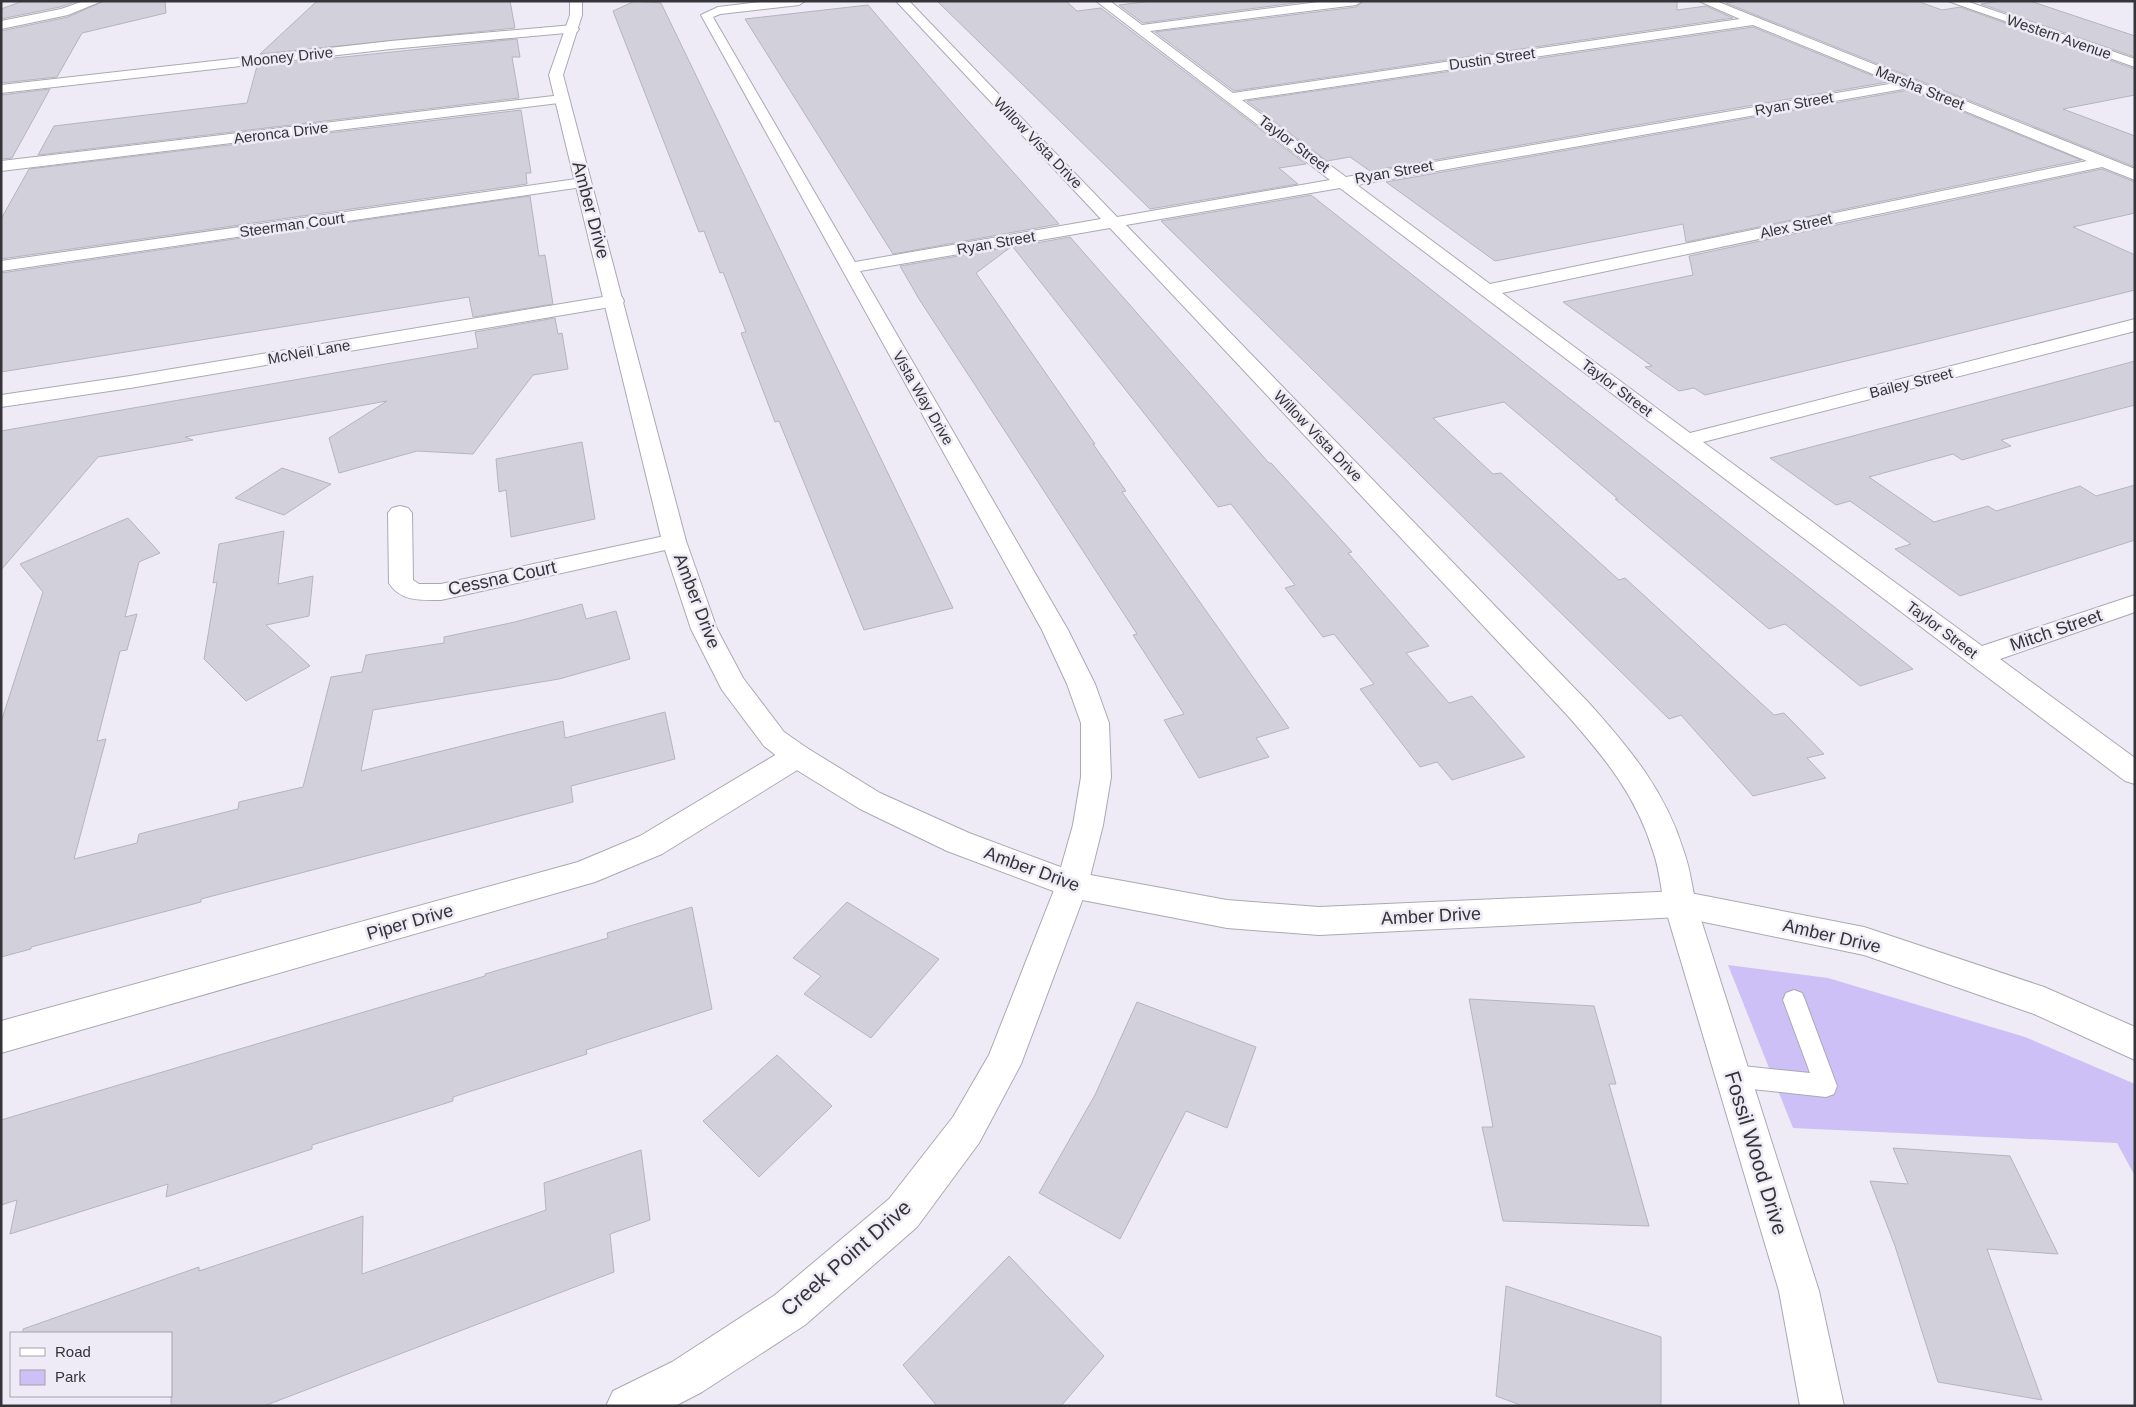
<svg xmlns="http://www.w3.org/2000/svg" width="2136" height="1407" font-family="Helvetica,sans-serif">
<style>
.green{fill:#cdc0f6}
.building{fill:#d2d0da;stroke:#b6b4bf}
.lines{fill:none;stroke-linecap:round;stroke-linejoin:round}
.lane-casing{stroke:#aba9b3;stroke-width:2}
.street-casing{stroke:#aba9b3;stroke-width:2}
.secondary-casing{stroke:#aba9b3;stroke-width:2}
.lane{fill:#fff;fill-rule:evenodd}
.street{fill:#fff;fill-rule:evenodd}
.secondary{fill:#fff;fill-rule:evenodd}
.labels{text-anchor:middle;stroke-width:5;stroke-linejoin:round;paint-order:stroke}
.far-street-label{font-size:15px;fill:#353438;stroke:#eeebf6}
.street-label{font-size:18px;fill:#353438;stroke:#eeebf6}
.near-street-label{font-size:21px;fill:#353438;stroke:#eeebf6}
</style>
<rect width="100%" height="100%" fill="#eeebf6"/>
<path class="green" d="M1728 965 1828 978 2025 1037 2135 1084V1176L2117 1143 1793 1128Z"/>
<g class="building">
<path d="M23 1H78L60 7 1 19V9Z"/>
<path d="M104 1H165L166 13 82 33 57 77 1 83V31L68 17Z"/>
<path d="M317 1H510L515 28 260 54Z"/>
<path d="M635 1 661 3 953 608 864 630 779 421 775 422 741 333 746 332 723 272 720 273 704 231 699 232 613 11Z"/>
<path d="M937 1H1066L1077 11 1101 8 1306 164 1279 168 1298 184 1150 209Z"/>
<path d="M1152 1H1310L1143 23 1119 5Z"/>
<path d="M1364 1H1677V10L1706 6 1733 18 1234 91 1155 32 1356 7Z"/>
<path d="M1740 1H1917L1942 10 1960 7 2135 69V95L2063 109 2135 136V167L1726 3Z"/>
<path d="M2001 1H2030L2135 36V57L1981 4Z"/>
<path d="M868 5 952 103 1059 224 893 254 745 19Z"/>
<path d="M1753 27 1888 82 1370 171 1350 157 1327 161 1247 101Z"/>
<path d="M517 39 520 57H512L519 98 38 155 54 126 247 103 257 66Z"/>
<path d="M50 89 12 158 1 159V95Z"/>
<path d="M1909 90 2081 160 1686 242 1683 224 1495 261 1386 182Z"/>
<path d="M521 110 531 173H526L527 184 1 259V219L29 169Z"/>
<path d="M2102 169 2135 182V213L2073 227 2135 255V290L1921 343 1705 395 1694 388 1679 391 1645 367 1652 366 1563 302 1693 275 1689 256Z"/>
<path d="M1311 195 1913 669 1860 686 1785 624 1769 629 1615 499H1618L1504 402 1433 418 1493 474 1501 473 1619 580 1625 578 1774 715 1784 713 1824 754 1807 758 1826 778 1753 796 1681 715 1669 719 1161 221Z"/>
<path d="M530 196 539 256 545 255 553 304 473 317 469 297 1 372V273Z"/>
<path d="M1070 237 1269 463H1271L1352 552 1348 553 1429 646 1406 653 1449 703 1472 696 1525 757 1452 780 1437 762 1420 767 1360 689 1374 684 1334 634 1323 637 1285 588 1295 585 1231 504 1218 507 1013 247Z"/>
<path d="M1011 247 976 273 1095 444H1093L1126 491 1122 492 1289 728 1256 738 1269 757 1199 778 1164 720 1184 714 1133 635 1137 634 919 299 900 266Z"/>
<path d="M555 318 558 334 562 333 568 369 533 375 473 454 417 451 339 473 329 438 387 401 185 437 193 440 98 457 1 570V431L478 348 475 332Z"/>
<path d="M2135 361V405L2001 440 2011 446 1962 460 1953 454 1869 477 1934 522 1988 506 1996 511 2080 486 2096 496 2135 485V540L1960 596 1895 549 1911 544 1850 501 1836 505 1770 458Z"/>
<path d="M582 442 595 519 511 537 506 490 499 492 496 459Z"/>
<path d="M282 468 331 484 284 515 235 498Z"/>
<path d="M128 518 160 553 139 562 125 617 137 614 127 650 120 651 97 741 106 739 74 859 137 843 139 834 238 809 239 802 303 787 331 677 362 672 366 655 444 643V637L515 622 582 604 586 619 616 611 630 659 559 679 373 710 361 771 563 721 565 738 665 712 675 759 571 786 573 802 201 899V902L31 947V949L1 957V722L43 592 20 564Z"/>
<path d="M284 531 278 584 313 576 309 616 266 625 310 666 246 701 204 659 217 582 213 583 219 544Z"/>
<path d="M847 902 939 959 871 1038 804 994 821 976 793 958Z"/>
<path d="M692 907 712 1009 586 1050 587 1054 453 1097V1101L312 1145V1149L166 1197 168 1184 10 1234 17 1200 1 1205V1120L485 976V974L608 938 607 933Z"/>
<path d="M1469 999 1594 1006 1616 1084H1609L1649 1226 1503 1221 1482 1127H1493Z"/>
<path d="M1137 1002 1256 1047 1227 1128 1186 1111 1120 1239 1039 1193 1095 1095Z"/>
<path d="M777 1055 832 1106 759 1177 703 1121Z"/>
<path d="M1893 1148 2010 1156 2058 1254 1987 1249 2042 1400 1938 1382 1895 1246 1870 1181 1908 1184Z"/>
<path d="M641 1150 650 1220 610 1234 614 1272 264 1406H171V1333H23V1329L199 1267V1271L363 1216 362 1274 546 1210 544 1183Z"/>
<path d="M1009 1256 1104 1356 1061 1406H937L903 1365Z"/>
<path d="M1506 1286 1661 1337V1406H1523L1496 1396Z"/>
</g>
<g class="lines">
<g class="lane-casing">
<path id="lane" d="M1794 990 1802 993 1805 1000 1837 1086 1834 1094 1826 1097 1733 1087 1725 1084 1722 1076 1725 1068 1733 1065 1810 1073 1783 1000 1786 993Z"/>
</g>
<g class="street-casing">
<g id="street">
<path d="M84 1H102L68 15 1 29V21L61 9Z"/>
<path d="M768 1H805L799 5 720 14 713 17 714 19 855 262 1101 219 896 1H909L1117 217 1330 180 1096 1H1110L1142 25 1326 1H1362L1356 5 1150 31 1233 93 1740 19 1699 1H1716L2135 169V180L2102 167 1502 293 1690 433 2135 319V331L1703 442 1982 646 2135 595V612L2000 659 2135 758V784L2125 781 1340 188 1126 225 1588 702C1630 749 1665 790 1684 852 1690 868 1692 887 1696 904L1819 1291 1844 1406H1800L1779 1291 1664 904C1661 887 1659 868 1653 851 1636 796 1606 759 1568 716L1110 228 860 271 1068 630 1095 684 1109 723 1111 777 1103 825 1088 885 1021 1064 979 1143 917 1227 805 1325 702 1392 675 1406H606L613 1391 672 1362 775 1295 889 1199 953 1117 989 1055 1056 885 1073 825 1081 777V723L1067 684 1042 630 701 15 718 7ZM1753 25 1895 83 1346 177 1242 100ZM1909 88 2087 161 1490 284 1357 185Z"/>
<path d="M1948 1H1966L2135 59V67Z"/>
<path d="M573 25 579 29 577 32 391 49 1 93V85L391 41Z"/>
<path d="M562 95 569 99 567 102 1 171V161Z"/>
<path d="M583 178 591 183 589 186 1 271V261Z"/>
<path d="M615 295 622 297 624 301 622 305 130 388 1 407V395L130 376Z"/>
<path d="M400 506 408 508 412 513 413 580 419 584H441L674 534 682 536 686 541 682 546 674 548 441 600C421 600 401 602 389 583L388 513 392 508Z"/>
<path d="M797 745 807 748 811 756 807 764 662 854 595 882 1 1053V1021L578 862 640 836 787 748Z"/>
</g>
</g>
<g class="secondary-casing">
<path id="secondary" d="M570 1H582V15L563 75 686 541 717 629 743 678 784 732 807 748 880 793 969 833 1074 872 1227 900 1319 907 1680 891 1864 927 2044 987 2135 1027V1060L2034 1014 1864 955 1680 917 1319 935 1227 928 1072 898 947 851 860 809 787 764 764 746 722 690 691 629 662 541 549 75 570 15Z"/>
</g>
<use href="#lane" class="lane"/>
<use href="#street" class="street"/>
<use href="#secondary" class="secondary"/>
</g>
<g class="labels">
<g class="far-street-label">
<text transform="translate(2059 37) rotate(19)" y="5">Western Avenue</text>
<text transform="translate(287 57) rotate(-6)" y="5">Mooney Drive</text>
<text transform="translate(1492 59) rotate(-8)" y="5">Dustin Street</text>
<text transform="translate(1920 88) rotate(22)" y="5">Marsha Street</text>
<text transform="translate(1794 104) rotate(-10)" y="5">Ryan Street</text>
<text transform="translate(281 133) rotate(-7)" y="5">Aeronca Drive</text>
<text transform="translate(1038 143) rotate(46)" y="5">Willow Vista Drive</text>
<text transform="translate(1294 144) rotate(37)" y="5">Taylor Street</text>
<text transform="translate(1394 172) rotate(-10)" y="5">Ryan Street</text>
<text transform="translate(292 225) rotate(-8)" y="5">Steerman Court</text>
<text transform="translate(1796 226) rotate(-12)" y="5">Alex Street</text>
<text transform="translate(996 243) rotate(-10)" y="5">Ryan Street</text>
<text transform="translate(309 352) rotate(-10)" y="5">McNeil Lane</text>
<text transform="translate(1911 383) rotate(-14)" y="5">Bailey Street</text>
<text transform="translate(1617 388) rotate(37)" y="5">Taylor Street</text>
<text transform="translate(923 398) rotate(60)" y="5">Vista Way Drive</text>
<text transform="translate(1318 436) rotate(46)" y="5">Willow Vista Drive</text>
<text transform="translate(1942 630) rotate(37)" y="5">Taylor Street</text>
</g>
<g class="street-label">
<text transform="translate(591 210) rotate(75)" y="6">Amber Drive</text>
<text transform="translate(502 578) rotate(-12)" y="6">Cessna Court</text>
<text transform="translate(697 601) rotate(69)" y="6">Amber Drive</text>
<text transform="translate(2056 630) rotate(-19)" y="6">Mitch Street</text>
<text transform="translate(1032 869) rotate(20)" y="6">Amber Drive</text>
<text transform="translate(1431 916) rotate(-3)" y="6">Amber Drive</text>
<text transform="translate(410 922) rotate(-16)" y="6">Piper Drive</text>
<text transform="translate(1832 936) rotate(13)" y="6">Amber Drive</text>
</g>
<g class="near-street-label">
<text transform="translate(1756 1153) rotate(73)" y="7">Fossil Wood Drive</text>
<text transform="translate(846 1258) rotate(-41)" y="7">Creek Point Drive</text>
</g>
</g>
<rect width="2136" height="1407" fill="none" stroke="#353438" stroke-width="5"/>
<rect x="10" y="1332" width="162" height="65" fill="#eeebf6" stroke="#a4a2aa"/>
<rect x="20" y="1348" width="25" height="8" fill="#ffffff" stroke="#a4a2aa"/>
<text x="55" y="1357" font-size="15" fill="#353438">Road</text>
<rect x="20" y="1370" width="25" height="15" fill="#cdc0f6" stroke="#a4a2aa"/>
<text x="55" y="1382" font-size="15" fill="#353438">Park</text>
</svg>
